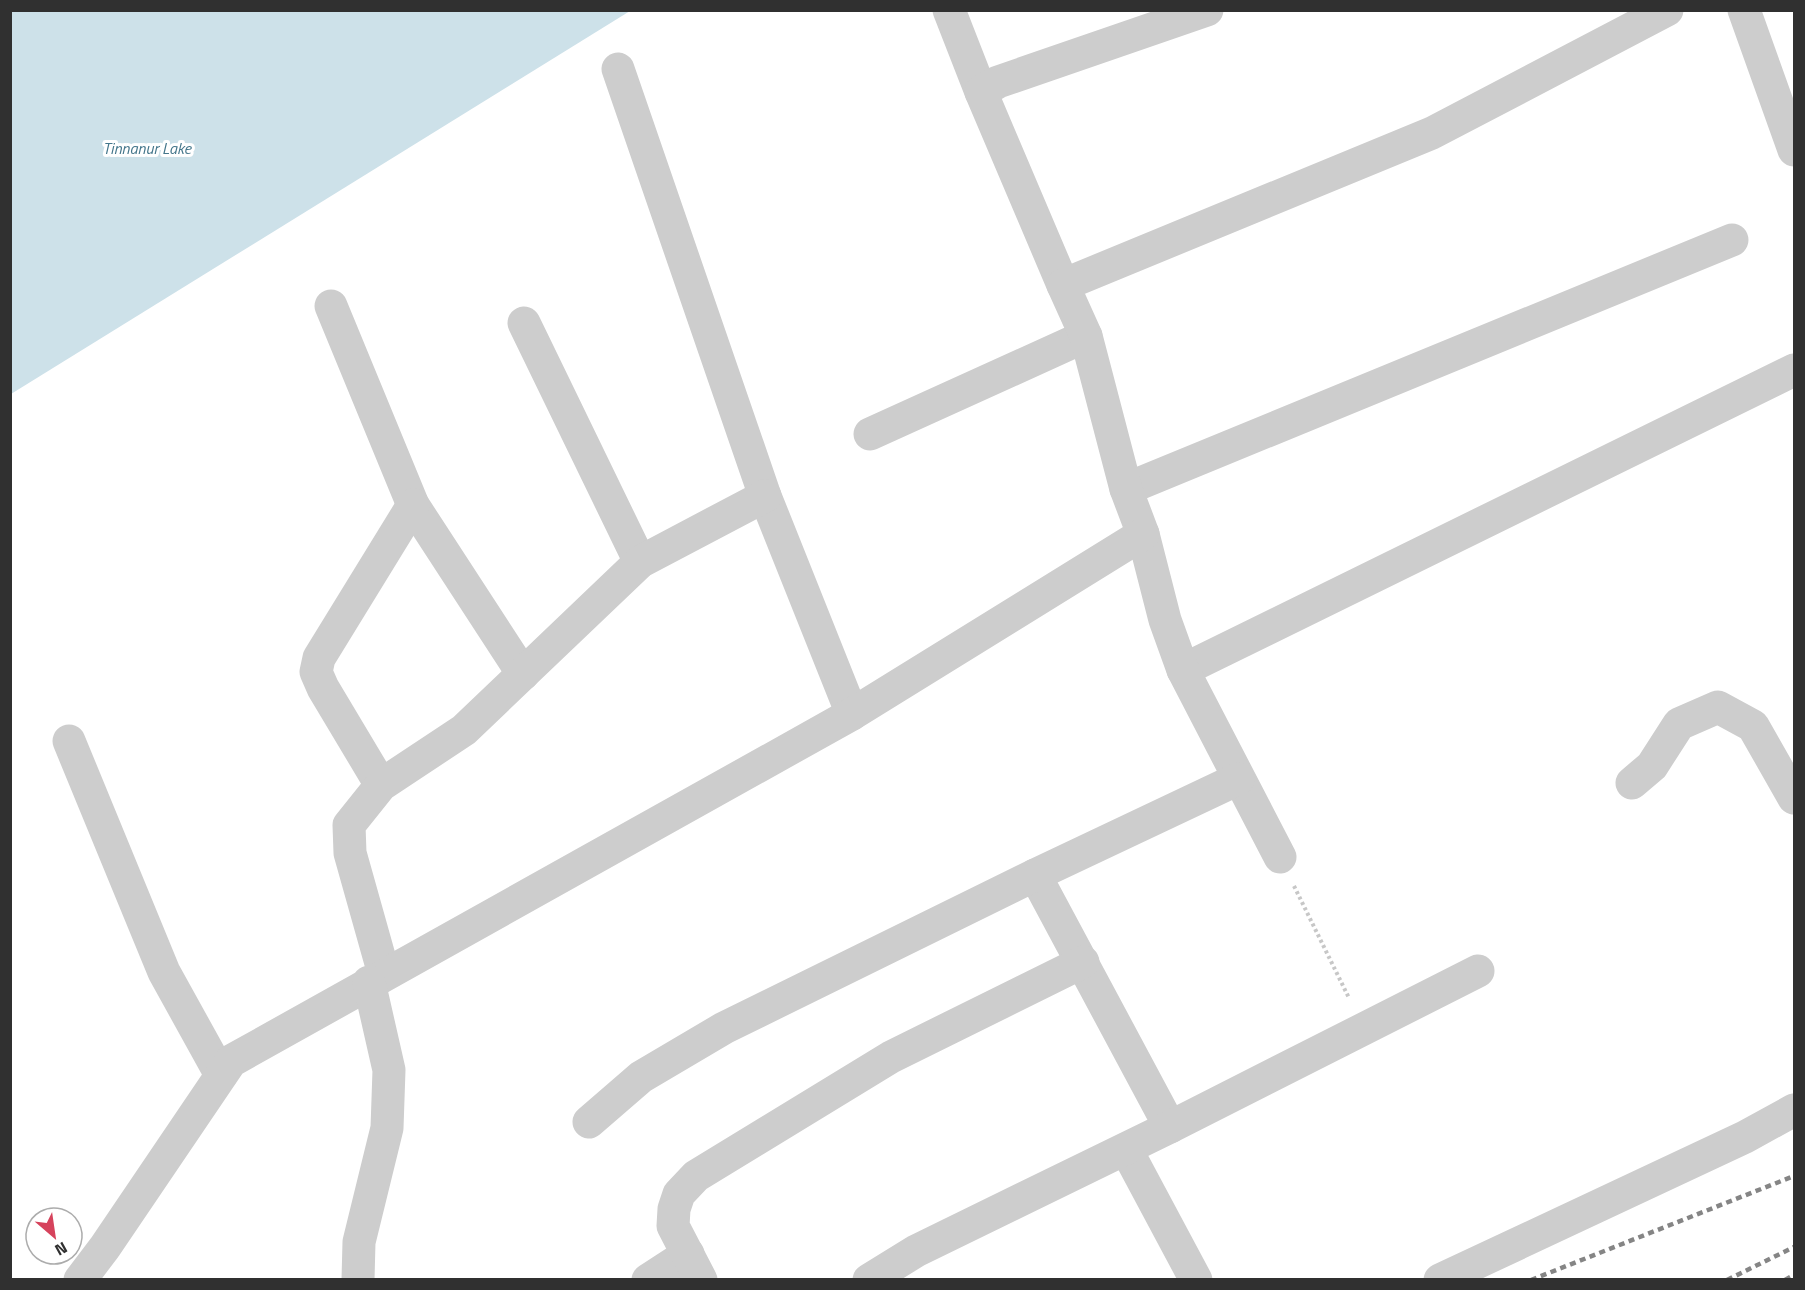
<svg xmlns="http://www.w3.org/2000/svg" width="1805" height="1290" font-family="'Titillium Web',sans-serif">
<style>
.water{fill:#cde1e9}
.lines{fill:none;stroke-linecap:round;stroke-linejoin:round}
.path{stroke:#c7c7c7;stroke-width:4;stroke-dasharray:3 3;stroke-linecap:butt}
.street{stroke:#cdcdcd;stroke-width:33}
.rail{stroke:#858585;stroke-width:4.5;stroke-dasharray:6 4.5;stroke-linecap:butt}
.labels{text-anchor:middle;stroke-width:6;stroke-linejoin:round;paint-order:stroke}
.water-label{font-size:16px;font-style:italic;fill:#44768b;stroke:#fff}
</style>
<rect width="100%" height="100%" fill="#fff"/>
<path class="water" d="M11 10H630V11L11 394Z"/>
<g class="lines">
<path class="path" d="M1294 886 1349 998"/>
<g class="street">
<path d="M949 10 981 92"/>
<path d="M1744 10 1794 150"/>
<path d="M618 69 765 496 852 714"/>
<path d="M1063 285 981 92 998 82 1207 10"/>
<path d="M331 306 413 505 523 674"/>
<path d="M524 323 640 562"/>
<path d="M870 434 1086 336"/>
<path d="M1126 489 1732 240"/>
<path d="M1183 670 1794 370"/>
<path d="M69 741 164 972 221 1075"/>
<path d="M1632 783 1652 766 1679 724 1718 707 1753 726 1794 798"/>
<path d="M381 785 323 688 316 672 319 658 413 505"/>
<path d="M1280 857 1183 670 1165 620 1143 534 1126 489 1086 336 1063 285 1432 133 1667 10"/>
<path d="M1035 875 1170 1127"/>
<path d="M384 974 350 853 349 825 381 785 464 730 640 562 765 496"/>
<path d="M589 1122 641 1077 724 1028 1035 875 1238 779"/>
<path d="M1126 1149 1196 1280"/>
<path d="M80 1280 105 1247 231 1061 852 714 1143 534"/>
<path d="M358 1280 359 1242 387 1128 389 1070 369 982"/>
<path d="M648 1280 688 1254"/>
<path d="M701 1280 673 1226 674 1209 679 1194 696 1176 891 1057 1083 962"/>
<path d="M869 1280 916 1251 1170 1127 1478 971"/>
<path d="M1440 1280 1745 1137 1794 1110"/>
</g>
<g class="rail">
<path d="M1531 1280 1794 1176"/>
<path d="M1727 1280 1794 1247"/>
<path d="M1785 1280 1794 1275"/>
</g>
</g>
<g class="labels">
<g class="water-label">
<text x="147" y="154">Tinnanur Lake</text>
</g>
</g>
<rect width="1805" height="1290" fill="none" stroke="#303030" stroke-width="24"/>
<g transform="translate(54 1236) rotate(151)"><circle r="28" fill="#ffffff" stroke="#acacac" stroke-width="1.5"/>
<path d="M0-4.5L10 22L0 15L-10 22Z" fill="#d6435c"/>
<text y="-9" font-size="16" font-weight="bold" text-anchor="middle" fill="#303030">N</text>
</g>
</svg>
